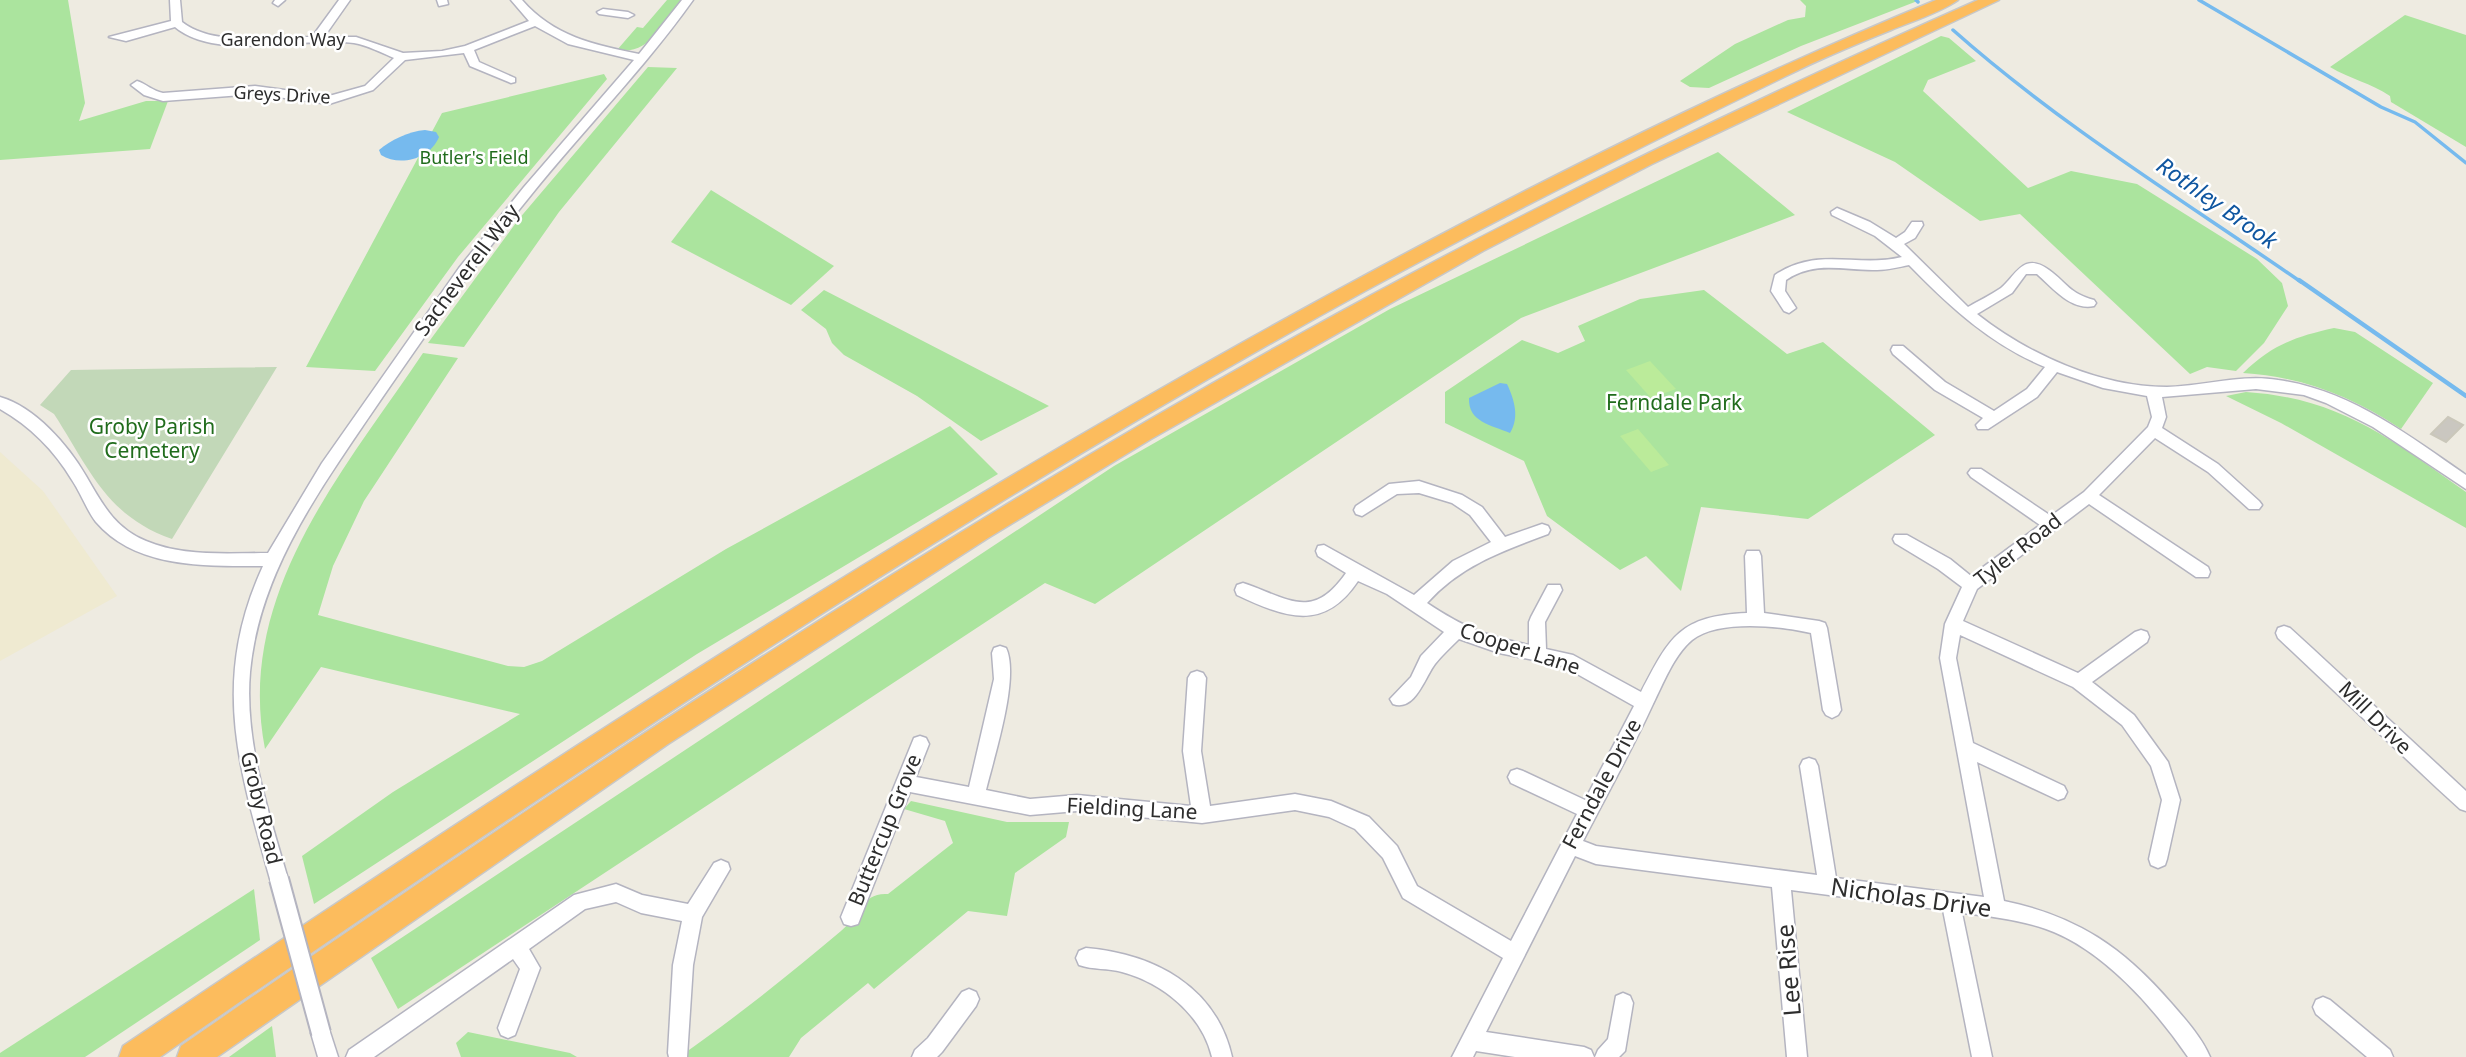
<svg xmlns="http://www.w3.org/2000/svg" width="2466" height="1057" font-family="'Noto Sans',sans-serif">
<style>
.education{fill:#efead1}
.green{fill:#abe49e}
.cemetery{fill:#c2d8b8}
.pitch{fill:#bbeb9a}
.water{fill:#76baee}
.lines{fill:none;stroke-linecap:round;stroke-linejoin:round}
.stream-far1{stroke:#76baee;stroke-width:3.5}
.stream{stroke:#76baee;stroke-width:4.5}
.building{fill:#cac7c0;stroke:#cac7ba;stroke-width:2}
.minor-casing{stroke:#b4b4c0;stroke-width:3}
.highway-casing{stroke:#c8c8c8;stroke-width:3}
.minor{fill:#fff;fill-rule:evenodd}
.highway{fill:#fcbc5d;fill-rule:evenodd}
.minor-bridge-casing{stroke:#b4b4c0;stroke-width:22;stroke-linecap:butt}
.minor-bridge{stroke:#fff;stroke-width:18}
.labels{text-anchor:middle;stroke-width:5;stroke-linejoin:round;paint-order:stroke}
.far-street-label{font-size:18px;fill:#2d2d2d;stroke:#fff}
.far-park-label{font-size:18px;fill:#206c1c;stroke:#fff}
.street-label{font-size:21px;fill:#2d2d2d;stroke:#fff}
.park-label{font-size:21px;fill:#206c1c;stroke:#fff}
.water-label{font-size:23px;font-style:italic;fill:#0f56a0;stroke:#fff}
.near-street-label{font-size:24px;fill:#2d2d2d;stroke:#fff}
</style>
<rect width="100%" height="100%" fill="#eeebe1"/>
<path class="education" d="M0 452 43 491 117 596 0 661Z"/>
<g class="green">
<path d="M0 0H68L85 103 79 121 146 101H168L150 149 0 160Z"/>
<path d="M667 0H683C665 22 649 56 617 50L637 27 643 28Z"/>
<path d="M1800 0H1920L1801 46 1709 88 1690 87 1680 81 1735 44 1788 20 1805 17 1806 6Z"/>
<path d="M2405 15 2466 35V147L2391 102 2390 96C2371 83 2350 79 2330 67Z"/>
<path d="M1941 36 1949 38 1976 61 1928 80 1923 91 2028 188 2071 171 2137 184 2257 259 2282 283 2288 306 2264 343 2236 371 2207 367 2190 374 2020 214 1980 221 1895 162 1787 112Z"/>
<path d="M648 67 677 68 559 212 464 347 428 343 518 220Z"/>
<path d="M604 74 607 79 458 257 375 371 306 367 442 113Z"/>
<path d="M1718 152 1795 215 1521 318 1095 604 1045 583 398 1009 371 958 1114 466 1390 309Z"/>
<path d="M711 190 834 266 791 305 671 242Z"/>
<path d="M824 290 1049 406 981 441 917 396 844 355 832 343 826 329 801 310Z"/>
<path d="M1704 290 1787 354 1823 342 1935 435 1808 519 1701 507 1681 591 1646 556 1620 570 1547 516 1524 461 1445 423V392L1522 340 1558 353 1585 341 1578 326 1640 299Z"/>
<path d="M2334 328 2355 332 2433 383 2401 429C2351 396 2303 377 2243 373 2272 345 2294 337 2334 328Z"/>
<path d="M423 353 458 358 364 501 333 566 318 615 508 666 524 667 542 661 726 549 950 426 998 474 697 654 314 904 302 856 393 792 520 714 321 667 265 749C235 594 343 472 423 353Z"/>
<path d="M2246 392C2340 398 2392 440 2466 492V528L2281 423 2226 396Z"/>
<path d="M911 801 1007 822H1069L1066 837 1015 873 1007 916 968 911 874 989 868 983 801 1038 789 1057H679C735 1018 789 975 841 931 859 916 862 892 888 894L953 843 945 821 904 809Z"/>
<path d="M254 889 260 940 85 1057H0V1053Z"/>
<path d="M272 1026 276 1057H229Z"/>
<path d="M468 1032 570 1053 577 1057H461L456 1043Z"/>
</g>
<path class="cemetery" d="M277 367 172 539C106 516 89 468 54 414L40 405 71 370Z"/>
<g class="pitch">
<path d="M1650 361 1676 389 1651 398 1626 370Z"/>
<path d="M1638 429 1669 465 1651 472 1620 436Z"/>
</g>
<g class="water">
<path d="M425 130 436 132 439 137C430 159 400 167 381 155L379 150C391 140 409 131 425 130Z"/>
<path d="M1500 383 1507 384C1514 399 1520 417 1510 433 1491 425 1468 422 1469 398Z"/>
</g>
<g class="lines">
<g class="stream-far1">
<path d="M1916 0 1918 2"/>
<path d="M2199 0 2381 107 2415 122 2466 163"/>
<path d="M1953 30C2060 125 2184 201 2301 282"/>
</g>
<path class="stream" d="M2299 280 2466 396"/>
</g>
<path class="building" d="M2448 417 2463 425 2446 442 2431 434Z"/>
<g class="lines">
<g class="minor-casing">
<g id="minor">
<path d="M170 0H180L182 22C214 47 273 37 312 37L339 0H350L324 37H356L403 53 442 51 465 46 529 21 511 0H522C553 36 594 45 639 54L682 0H693C644 69 584 129 531 195 473 266 421 341 369 417 316 495 259 575 250 672 244 742 269 813 288 879L286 885 279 888 272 885 270 879C238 765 211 680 263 566 207 566 136 569 96 522 86 509 81 493 72 480 54 450 30 426 0 409V397C35 407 68 445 86 476 102 503 114 528 146 541 183 557 229 553 268 553L322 463 459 268 524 187 634 60 568 44 535 26 474 50 479 62 515 78V82L511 83 470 66 464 53 405 60 373 90 329 104 255 94 163 101 144 95 131 85 137 81C146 84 153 91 163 93L255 86 329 96 365 86 394 58C382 53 367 45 354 43 302 36 217 62 175 27L126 41 109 37 171 21Z"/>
<path d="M275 0H285L278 6 273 3Z"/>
<path d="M437 0H447L448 4 439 6Z"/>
<path d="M603 9 628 12 634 15 628 18 599 14 597 12Z"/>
<path d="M1837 208 1870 222 1896 238 1905 232 1912 222H1922L1923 225 1915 238 1904 244 1968 307C1978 301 1991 295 2001 288 2016 276 2023 251 2049 270 2068 284 2069 293 2094 300L2096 303 2094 306C2071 311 2053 288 2037 274H2026L2012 293 1977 314C2029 355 2101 387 2167 387 2205 386 2241 374 2278 380 2350 390 2408 435 2466 475V489L2373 427 2326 403 2304 395 2256 389 2162 397 2166 417 2162 428 2218 464 2259 501 2262 505 2259 509H2249L2208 472 2155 438 2099 495 2208 567 2210 572 2208 577H2196L2089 504 1977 589 1963 621 2078 673 2135 632 2141 630 2147 632 2149 637 2147 642 2092 682 2134 715 2168 762 2180 800 2167 859 2165 865 2158 868 2151 865 2149 859 2162 800 2151 766 2122 725 2073 687 1960 635 1956 658 1973 743 2064 786 2067 792 2064 798 2058 800 1977 762 2004 901C2077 916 2124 948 2172 1004 2186 1020 2202 1038 2210 1057H2188C2155 1009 2103 949 2046 929 2020 920 1990 916 1962 913L1992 1057H1972L1943 910 1791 890 1807 1057H1787L1772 887 1596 864 1575 856 1486 1032 1584 1047 1591 1050 1594 1057H1515L1476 1051 1473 1057H1452L1503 958 1403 898 1383 858 1355 829 1329 817 1295 810 1202 823 1077 811 1030 815 910 792 858 924 851 926 844 924 841 917 914 738 920 736 926 738 929 744 916 777 969 787 994 679 992 653 994 648 1000 646 1006 648C1020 677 994 757 986 790L1030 799 1077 795 1191 806 1183 751 1188 678 1191 673 1197 671 1203 673 1206 678 1201 751 1210 806 1295 794 1331 801 1369 817 1397 846 1417 886 1511 941 1577 814 1511 783 1508 777 1511 771 1517 769 1523 771 1585 800 1634 706 1563 666 1499 653 1459 639C1451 647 1442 655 1435 664 1425 677 1415 712 1393 704L1390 699 1411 677 1421 656 1444 632 1387 594 1358 581C1324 632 1286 618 1237 595L1235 590 1237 585 1243 583C1288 598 1312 622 1346 573L1318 556 1316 551 1318 546 1324 545 1414 595 1453 561 1491 542 1470 515 1452 503 1419 493 1397 494 1362 516 1356 514 1354 510 1356 506 1389 484 1419 481 1462 495 1482 507 1505 537 1542 524 1548 526 1550 530 1548 534C1502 551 1460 566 1427 603 1465 628 1485 636 1529 645V622L1531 617 1548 585H1560L1562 590 1545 622 1546 649 1573 655 1641 692C1670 636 1680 616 1747 613L1745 556 1747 551H1759L1761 556 1764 613 1819 621 1825 623 1827 628 1841 710 1838 715 1832 718 1826 715 1823 710 1811 633C1781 626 1718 619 1692 640 1674 655 1663 684 1653 704 1632 750 1606 796 1583 841L1596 846 1817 875 1800 766 1803 760 1809 758 1815 760 1818 766 1836 878 1984 897 1940 658 1945 624 1962 587 1938 569 1895 543 1893 539 1895 535H1907L1950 559 1971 576 2040 525 1971 477 1968 473 1971 469H1981L2051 516 2084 492 2148 427 2152 417 2147 396 2103 388 2057 372 2037 397 1988 429H1978L1976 425 1983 418 1935 390 1893 354 1891 350 1893 346H1903L1945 382 1994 411 2027 389 2045 367C1990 344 1950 307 1909 265 1899 267 1888 270 1877 270 1844 271 1816 260 1786 280L1785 291 1796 308 1789 313 1784 311 1771 291 1775 275C1818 246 1856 268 1902 257L1875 236 1832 215 1831 212Z"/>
<path d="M2284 626 2290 628 2313 649 2466 791V811L2460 809 2437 788 2278 638 2276 633 2278 628Z"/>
<path d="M721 860 728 863 730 869 702 917 693 965 687 1057H669L668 1053 673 965 682 921 641 913 616 902 585 909 529 949 540 968 515 1035 508 1038 501 1035 498 1028 520 969 513 959 374 1057H346L349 1050 574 895 616 884 642 895 688 904 714 863Z"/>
<path d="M1086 948C1154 954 1216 986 1232 1057H1212C1202 1015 1163 983 1122 972 1108 968 1093 970 1079 965L1076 958 1079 951Z"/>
<path d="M969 989 976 992 979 999 976 1006 942 1052 937 1057H912L915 1050 928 1038 962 992Z"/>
<path d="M1623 993 1630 996 1633 1003 1625 1051 1619 1057H1595L1598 1050 1608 1039 1616 996Z"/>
<path d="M2323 997 2330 1000 2390 1050 2393 1057H2367L2316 1014 2313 1007 2316 1000Z"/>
<path d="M321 1023 328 1026 338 1057H318L311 1033 314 1026Z"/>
</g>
</g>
<g class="highway-casing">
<g id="highway">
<path d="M1936 0H1958C1939 13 1913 21 1891 30 1856 44 1820 59 1786 76 1644 145 1503 216 1365 291 947 519 551 787 160 1057H119L123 1046C490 799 860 556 1247 340 1471 215 1699 98 1936 0Z"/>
<path d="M1978 0H1999L1652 164 1483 251 1151 439 988 538 668 744 217 1057H177L181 1046C546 794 914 548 1302 333 1522 211 1748 102 1978 0Z"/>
</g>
</g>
<use href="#minor" class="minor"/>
<use href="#highway" class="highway"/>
<g class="minor-bridge-casing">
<path id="minor-bridge" d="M279 879 321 1033"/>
</g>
<use href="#minor-bridge" class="minor-bridge"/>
</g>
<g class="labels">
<g class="far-street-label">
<text x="283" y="46">Garendon Way</text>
<text transform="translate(282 95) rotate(3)" y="6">Greys Drive</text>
</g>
<g class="far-park-label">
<text x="474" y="164">Butler's Field</text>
</g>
<g class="street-label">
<text transform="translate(467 270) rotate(-53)" y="7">Sacheverell Way</text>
<text transform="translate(2018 550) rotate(-38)" y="7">Tyler Road</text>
<text transform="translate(1520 649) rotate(18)" y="7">Cooper Lane</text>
<text transform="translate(2375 718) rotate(45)" y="7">Mill Drive</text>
<text transform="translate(1602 784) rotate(-62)" y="7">Ferndale Drive</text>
<text transform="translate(261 808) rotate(76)" y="7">Groby Road</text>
<text transform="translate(1132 809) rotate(3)" y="7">Fielding Lane</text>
<text transform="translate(885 830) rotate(-68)" y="7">Buttercup Grove</text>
</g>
<g class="park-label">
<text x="1674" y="410">Ferndale Park</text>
<text x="152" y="434">Groby Parish<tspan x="152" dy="24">Cemetery</tspan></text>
</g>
<g class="water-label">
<text transform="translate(2217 203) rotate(35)" y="8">Rothley Brook</text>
</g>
<g class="near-street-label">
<text transform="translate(1911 898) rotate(8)" y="8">Nicholas Drive</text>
<text transform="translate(1789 970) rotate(-95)" y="8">Lee Rise</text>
</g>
</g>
</svg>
